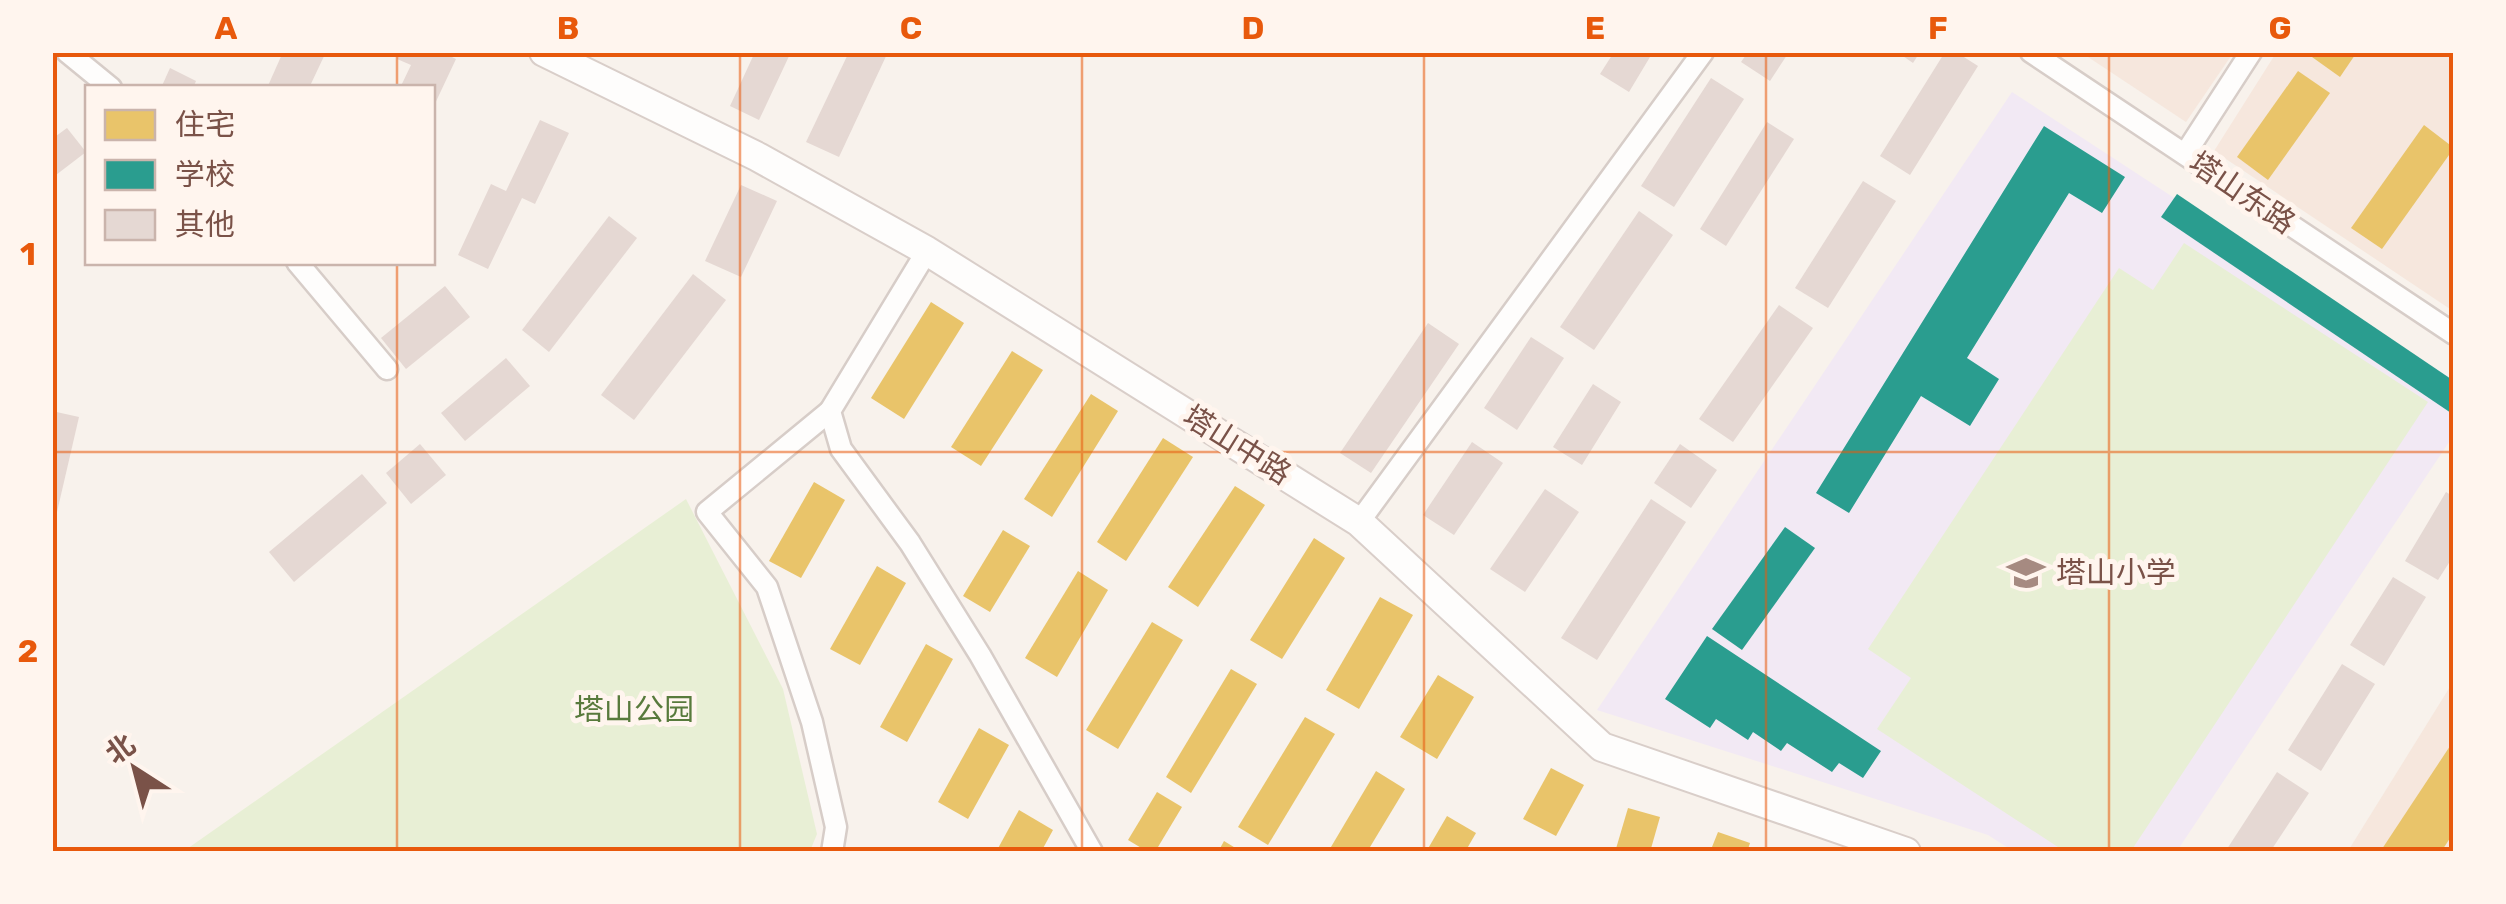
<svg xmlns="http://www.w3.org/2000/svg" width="2506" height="904" font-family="Rubik,'Noto Sans SC',sans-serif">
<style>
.residential{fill:#f6e7dd}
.education{fill:#f2e9f4}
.green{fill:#e8efd5}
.homes{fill:#e9c46a}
.schools{fill:#2a9d8f}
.building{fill:#e5d8d3}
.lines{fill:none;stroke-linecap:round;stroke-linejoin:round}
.street-casing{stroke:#d7cdc8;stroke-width:25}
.secondary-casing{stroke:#d9cec9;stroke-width:32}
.street{stroke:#fefdfc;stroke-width:20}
.secondary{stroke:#fefdfc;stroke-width:28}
.grid{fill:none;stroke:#e8590c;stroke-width:2.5;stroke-opacity:0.55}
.labels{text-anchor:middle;stroke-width:10;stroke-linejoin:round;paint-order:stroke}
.street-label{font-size:30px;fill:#7a5248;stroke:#fff5ee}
.poi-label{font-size:30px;fill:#7a5248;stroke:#fff5ee;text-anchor:start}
.park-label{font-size:30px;fill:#587a3c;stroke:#fff5ee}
.neatline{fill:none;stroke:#e8590c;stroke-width:4}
.grid-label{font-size:32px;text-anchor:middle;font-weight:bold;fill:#e8590c}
</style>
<rect width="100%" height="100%" fill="#f8f2ec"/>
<g class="residential">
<path d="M2082 53H2233L2186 122Z"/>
<path d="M2276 53H2453V311L2214 151Z"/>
<path d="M2453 682V851H2348Z"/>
</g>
<path class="education" d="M2012 92 2453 380V436L2177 851H2013L1988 835 1597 710Z"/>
<g class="green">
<path d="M2184 243 2428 402 2131 851H2064L1877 729 1911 678 1868 649 2119 268 2153 290Z"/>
<path d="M686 499 783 689 817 834 810 851H184Z"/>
</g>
<g class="homes">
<path d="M2305 52H2357L2340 77Z"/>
<path d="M2298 71 2330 93 2268 180 2237 157Z"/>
<path d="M2424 125 2454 148 2382 249 2351 228Z"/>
<path d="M931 302 964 323 904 419 871 398Z"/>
<path d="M1012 351 1043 370 981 466 951 447Z"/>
<path d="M1091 394 1118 411 1052 517 1024 499Z"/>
<path d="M1163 438 1193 457 1126 561 1097 542Z"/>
<path d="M814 482 845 500 801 578 769 561Z"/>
<path d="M1235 486 1265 505 1198 607 1168 587Z"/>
<path d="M1003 530 1030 546 990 612 963 596Z"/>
<path d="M1314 538 1345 558 1282 659 1250 640Z"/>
<path d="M877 566 906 583 860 665 830 649Z"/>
<path d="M1078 571 1108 590 1057 677 1025 658Z"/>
<path d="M1380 597 1413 615 1359 709 1326 690Z"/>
<path d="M1152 622 1183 640 1118 749 1086 730Z"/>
<path d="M926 644 953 659 907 742 880 727Z"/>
<path d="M1231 669 1257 684 1191 793 1166 777Z"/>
<path d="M1438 675 1474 697 1437 759 1400 737Z"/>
<path d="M1305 717 1335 734 1268 845 1238 827Z"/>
<path d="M979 728 1009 745 968 819 938 802Z"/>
<path d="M2454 740V832L2441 852H2380Z"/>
<path d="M1551 768 1584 785 1556 836 1523 819Z"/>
<path d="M1376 771 1405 789 1367 852H1328Z"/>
<path d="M1157 792 1182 807 1155 852H1148L1128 840Z"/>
<path d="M1628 808 1660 817 1650 852H1615Z"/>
<path d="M1019 810 1053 830 1041 852H996Z"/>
<path d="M1447 816 1476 833 1465 852H1426Z"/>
<path d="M1718 832 1750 843 1747 852H1710Z"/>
<path d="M1224 841 1242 852H1218Z"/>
</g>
<g class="schools">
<path d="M2044 126 2125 177 2102 213 2069 193 1967 358 1999 379 1970 426 1921 396 1849 513 1816 493Z"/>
<path d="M2177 194 2454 381V415L2161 217Z"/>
<path d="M1785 527 1815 548 1742 650 1712 629Z"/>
<path d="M1707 636 1881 751 1863 778 1839 763 1832 772 1787 743 1781 751 1753 732 1748 740 1716 719 1710 728 1665 699Z"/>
</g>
<g class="building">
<path d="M283 52H326L309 88H267Z"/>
<path d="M400 52H442L456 59 432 110V88H400L411 65 397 59Z"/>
<path d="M755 52H791L759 120 730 106Z"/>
<path d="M849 52H888L839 157 806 142Z"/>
<path d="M1614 52H1653L1629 92 1600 74Z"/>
<path d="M1748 52H1789L1770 81 1741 62Z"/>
<path d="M1897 52H1920L1913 63Z"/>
<path d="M1945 52H1956L1978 66 1910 175 1880 156Z"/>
<path d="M170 68 196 81 193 88H161Z"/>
<path d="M1711 78 1744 99 1674 207 1641 186Z"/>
<path d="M540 120 569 133 535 204 522 198 488 269 458 255 491 184 506 191Z"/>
<path d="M1767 122 1794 139 1726 246 1700 229Z"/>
<path d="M67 128 86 152 52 178V139Z"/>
<path d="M1863 181 1896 201 1828 308 1795 288Z"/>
<path d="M741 185 777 201 741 277 705 261Z"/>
<path d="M1639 211 1673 235 1594 350 1560 327Z"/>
<path d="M609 216 637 238 549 352 522 330Z"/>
<path d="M693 274 726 300 634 420 601 395Z"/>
<path d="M445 286 470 317 406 369 381 338Z"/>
<path d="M1779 305 1813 328 1733 442 1699 419Z"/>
<path d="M1428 323 1459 344 1371 473 1340 453Z"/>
<path d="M1531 337 1564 358 1517 430 1484 408Z"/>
<path d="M506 358 530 386 465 441 441 413Z"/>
<path d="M1593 384 1621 402 1582 465 1553 447Z"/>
<path d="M52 411 79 417 54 525H52Z"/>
<path d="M1472 442 1503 463 1454 535 1423 515Z"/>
<path d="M420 444 446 475 411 504 386 473Z"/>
<path d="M1680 444 1717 470 1691 508 1654 483Z"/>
<path d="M362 474 387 503 294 582 269 552Z"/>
<path d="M1545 489 1579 512 1525 592 1490 569Z"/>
<path d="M2446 492 2454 497V555L2438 580 2405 561Z"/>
<path d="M1651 499 1686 522 1597 660 1561 638Z"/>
<path d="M2393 577 2426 597 2384 666 2350 645Z"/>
<path d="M2342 664 2375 684 2321 771 2288 750Z"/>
<path d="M2277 772 2309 793 2270 852H2225Z"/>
</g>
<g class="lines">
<g class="street-casing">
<g id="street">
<path d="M67 52 111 88"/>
<path d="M2031 52 2454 334"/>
<path d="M2185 154 2251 52"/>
<path d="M927 251 830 411 841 449 910 543 980 655 1092 852"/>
<path d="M297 262 387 369"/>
<path d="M830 411 707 512 767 587 812 722 836 827 832 852"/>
<path d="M1359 522 1703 52"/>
</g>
</g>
<g class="secondary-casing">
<path id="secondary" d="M544 52 758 157 927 251 1359 522 1602 747 1906 852"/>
</g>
<use href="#street" class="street"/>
<use href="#secondary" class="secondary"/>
</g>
<path class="grid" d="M397 52V88M740 52V852M1082 52V852M1424 52V852M1766 52V852M2109 52V852M397 262V852M52 452H2454"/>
<defs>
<g id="school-bare" transform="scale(3)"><path d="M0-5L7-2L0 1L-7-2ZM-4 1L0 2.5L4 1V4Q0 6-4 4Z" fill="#a68a81" stroke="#fff5ee" stroke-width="2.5" paint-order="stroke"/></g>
</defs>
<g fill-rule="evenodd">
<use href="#school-bare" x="2026" y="573"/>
</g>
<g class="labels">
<g class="street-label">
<text transform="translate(2242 193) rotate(34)" y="10">塔山东路</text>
<text transform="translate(1237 445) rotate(32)" y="10">塔山中路</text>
</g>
<g class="poi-label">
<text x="2056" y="583">塔山小学</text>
</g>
<g class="park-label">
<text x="634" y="720">塔山公园</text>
</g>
</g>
<rect width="2506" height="904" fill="none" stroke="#fff5ee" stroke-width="110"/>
<rect x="85" y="85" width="350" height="180" fill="#fff5ee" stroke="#cab4ac" stroke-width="2.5"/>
<rect x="105" y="110" width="50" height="30" fill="#e9c46a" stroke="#cab4ac" stroke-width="2.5"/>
<text x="175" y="135" font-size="30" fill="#7a5248">住宅</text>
<rect x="105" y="160" width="50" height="30" fill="#2a9d8f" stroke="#cab4ac" stroke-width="2.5"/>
<text x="175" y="185" font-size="30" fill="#7a5248">学校</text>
<rect x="105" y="210" width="50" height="30" fill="#e5d8d3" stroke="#cab4ac" stroke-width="2.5"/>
<text x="175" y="235" font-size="30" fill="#7a5248">其他</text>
<g transform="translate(135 769) rotate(324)" stroke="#fff5ee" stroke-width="8" paint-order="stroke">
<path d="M0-8L18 38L0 25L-18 38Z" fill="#7a5248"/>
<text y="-15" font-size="28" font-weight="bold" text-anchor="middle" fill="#7a5248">北</text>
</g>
<rect x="55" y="55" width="2396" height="794" class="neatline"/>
<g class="grid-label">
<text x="226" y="39">A</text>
<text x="568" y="39">B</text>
<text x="911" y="39">C</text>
<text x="1253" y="39">D</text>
<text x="1595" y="39">E</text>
<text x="1938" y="39">F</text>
<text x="2280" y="39">G</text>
<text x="28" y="265">1</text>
<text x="28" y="662">2</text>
</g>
</svg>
